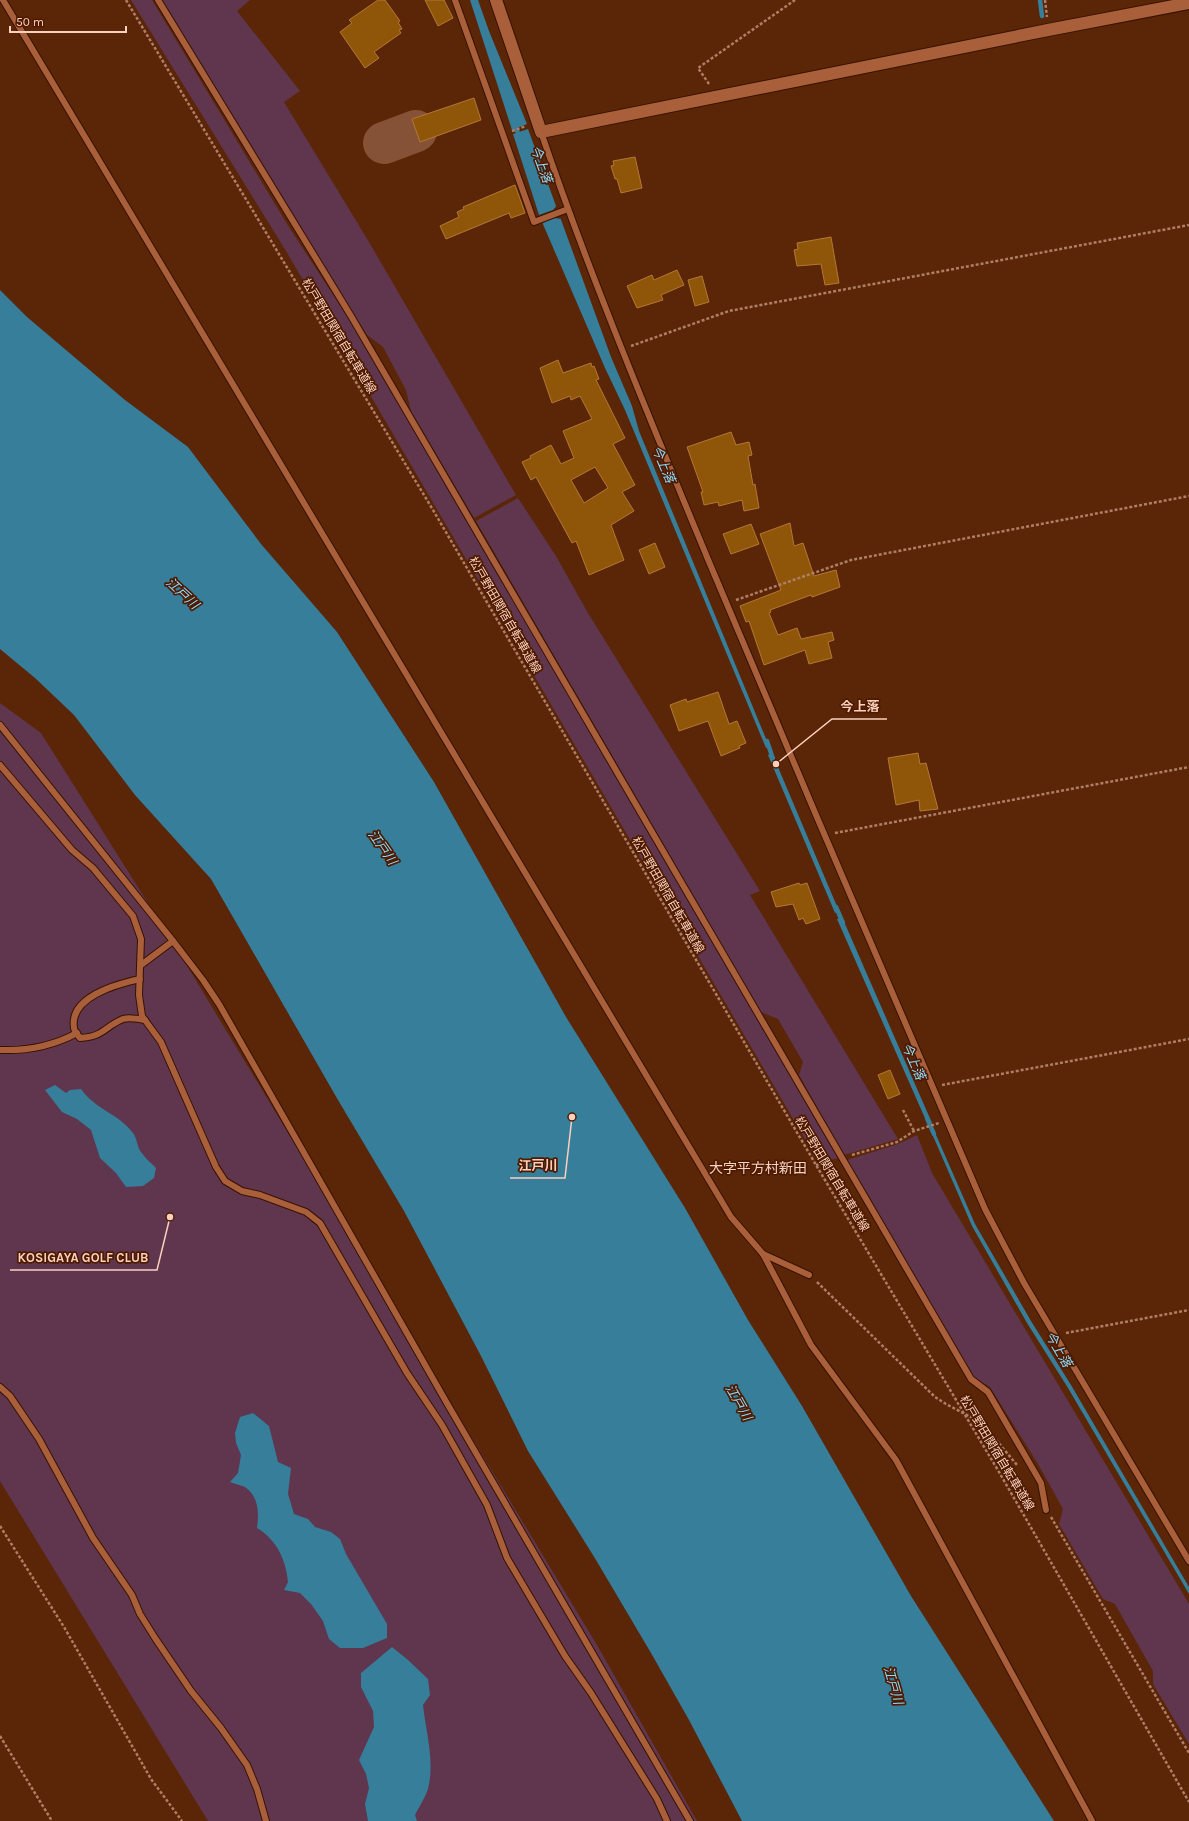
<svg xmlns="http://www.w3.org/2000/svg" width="1189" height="1821" font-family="Karla,'Noto Sans JP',sans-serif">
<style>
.green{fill:#5f364d}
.water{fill:#367e99}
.pier{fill:#5b2507}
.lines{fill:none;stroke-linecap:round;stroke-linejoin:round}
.stream{stroke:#367e99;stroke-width:4.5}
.taxiway{stroke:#855237;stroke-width:42}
.building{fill:#8f5609;stroke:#b37836;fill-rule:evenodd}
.lane-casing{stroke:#371201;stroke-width:8}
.street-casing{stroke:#371201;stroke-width:14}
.path{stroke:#ae7e66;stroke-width:2.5;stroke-dasharray:3 2;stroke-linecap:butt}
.lane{stroke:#a95f3a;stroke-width:6}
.street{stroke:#a95f3a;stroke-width:12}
.labels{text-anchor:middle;stroke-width:3.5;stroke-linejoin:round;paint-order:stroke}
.street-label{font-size:12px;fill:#fbd0bd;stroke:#4f1b00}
.water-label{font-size:13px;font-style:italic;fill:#8dddfd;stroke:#4f1b00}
.quarter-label{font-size:14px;fill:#f4d2c2;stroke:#4f1b00}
.leader{fill:none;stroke:#fbd0bd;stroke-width:1.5}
.callout-dot{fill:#fbd0bd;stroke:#4f1b00;stroke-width:1.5}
.callout-label{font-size:13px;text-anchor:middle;font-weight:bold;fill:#fbd0bd;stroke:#4f1b00;stroke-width:3.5;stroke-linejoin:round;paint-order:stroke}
</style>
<rect width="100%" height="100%" fill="#5b2507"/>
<g class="green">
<path d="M131 0H152L287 224 354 327 838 1158 819 1163 286 251Z"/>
<path d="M162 0H250L237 11 300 91 284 102 369 242 516 495 474 518 411 411 406 390 383 347 367 335 315 253Z"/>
<path d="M518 498 556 556 588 613 760 891 750 895 898 1139 844 1155 799 1075 803 1062 778 1019 761 1012 476 521Z"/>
<path d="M0 703 41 733 180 954 597 1645 697 1821H208L0 1481Z"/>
<path d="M917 1135 932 1173 1189 1604V1744L1153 1684V1671L1115 1604 1103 1599 1059 1524 1063 1509 1038 1464 990 1387 973 1377 847 1160 898 1144Z"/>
</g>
<g class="water">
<path d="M470 0H478L489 31 527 124 512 130Z"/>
<path d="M528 129 611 357 632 406 639 431 769 746 766 748 625 410 605 368 539 215 513 134Z"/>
<path d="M0 290 27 317 125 400 188 447 261 544 337 632 434 782 566 1017 685 1208 748 1320 802 1406 911 1596 1054 1821H742L689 1720 651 1653 596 1560 528 1451 481 1356 404 1211 338 1100 211 879 135 795 74 715 35 678 0 649Z"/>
<path d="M772 753 839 911 835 913 768 755Z"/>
<path d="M842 917 932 1123 928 1125 837 919Z"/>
<path d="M55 1085 66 1093 70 1090 81 1089C97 1111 118 1113 133 1133 137 1138 137 1147 141 1152 145 1158 151 1163 156 1168L154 1178 143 1186 126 1187 116 1173 100 1158 91 1130 77 1119 62 1112 45 1090Z"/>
<path d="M933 1128 975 1224 1031 1321 1071 1385 1189 1587V1594L1068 1388 1027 1323 972 1226 930 1129Z"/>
<path d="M253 1413 269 1426 278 1462 291 1468 288 1494 294 1514 308 1519 315 1527 331 1532 340 1539 346 1554 387 1624V1638L363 1648H340L329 1639 323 1621 311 1604 300 1593 284 1590 288 1582C286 1560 277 1540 257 1528 259 1513 259 1497 245 1487 241 1485 234 1484 230 1482L238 1473 241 1455 236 1443 235 1433 240 1417Z"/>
<path d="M392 1647 408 1660 428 1679 430 1695 423 1705C426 1733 435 1761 428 1789 425 1798 419 1807 415 1815L417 1821H368L365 1804 369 1788 366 1774 359 1760 374 1727 373 1711 361 1687V1673Z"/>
</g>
<path class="pier" d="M558 204 563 219 554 218 545 221 542 224 539 215 553 210Z"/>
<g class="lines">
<g class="stream">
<path d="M1040 0 1042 16"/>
<path d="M514 123 520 138"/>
<path d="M767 741 773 759"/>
<path d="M836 907 843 923"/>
<path d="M927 1118 934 1134"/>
</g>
<path class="taxiway" d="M384 143 416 131"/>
</g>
<g class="building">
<path d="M378 0H385L400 21 398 22 402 29 399 30 401 33 374 52 379 58 365 68 340 32 352 23 349 20Z"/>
<path d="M425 0H444L453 18 438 26Z"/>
<path d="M474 98 481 120 420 142 412 119Z"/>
<path d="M635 157 642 188 621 193 617 179H615L611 166 614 165 613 161Z"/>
<path d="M515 185 525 213 511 218 509 213 446 239 440 226 459 217 457 212 464 209 463 207Z"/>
<path d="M831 237 839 283 825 285 821 264 797 266 794 250 798 249 797 243Z"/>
<path d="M677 270 684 285 661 295 663 300 637 308 627 286 652 275 654 280Z"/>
<path d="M702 276 709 302 695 306 688 280Z"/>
<path d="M558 360 563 373 591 363 592 367 594 366 599 379 596 380 625 438 613 444 635 485 622 492 634 511 611 525 624 560 589 575 576 541 572 543 536 477 531 480 522 462 531 458 530 456 551 445 561 464 574 458 563 431 592 419 580 396 571 400 570 396 552 403 540 368ZM595 467 608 488 584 503 571 480Z"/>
<path d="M731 432 736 445 749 442 752 455 748 456 753 485 755 484 759 508 744 511 742 500 719 506 718 502 704 505 701 492H703L687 447Z"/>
<path d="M790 523 794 546 803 543 814 576 836 570 840 587 812 597 811 595 770 610 771 612 769 613 778 635 797 628 801 639 832 632 834 640 828 642 832 658 809 664 805 650 764 665 749 621 746 622 740 606 781 590 760 534Z"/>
<path d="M751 524 759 544 731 554 723 534Z"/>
<path d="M655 543 665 567 649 574 639 550Z"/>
<path d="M718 692 729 724 737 721 746 743 739 746 740 748 721 756 708 721 679 731 670 705 686 699 687 702Z"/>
<path d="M918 753 920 764 926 763 938 809 920 811 919 800 896 805 888 758Z"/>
<path d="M799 883 800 885 807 883 820 919 806 924 803 918 799 920 793 904 776 907 771 892Z"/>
<path d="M890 1070 900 1094 888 1099 878 1075Z"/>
</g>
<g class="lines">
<g class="lane-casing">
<g id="lane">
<path d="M3 0 731 1217 763 1254 811 1345 896 1460 1092 1821"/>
<path d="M158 0 351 316 971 1379 988 1392 1041 1483 1046 1510"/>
<path d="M455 0 534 222 568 209"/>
<path d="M541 132C590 276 649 417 707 557 798 775 892 992 985 1209L1024 1283 1189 1561"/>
<path d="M0 725 173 941 203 980 219 1004 448 1405 690 1821"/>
<path d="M0 765 72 850 93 868 133 916 141 939 139 995 142 1016 161 1042 216 1167 225 1181 242 1191 260 1195 306 1212 320 1223 407 1373 442 1425 487 1505 507 1558 565 1656 591 1693 657 1799 667 1821"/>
<path d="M141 965 173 941"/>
<path d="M140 979C117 984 69 997 74 1028 74 1031 78 1035 80 1038 104 1037 105 1026 123 1019 129 1017 139 1019 145 1020"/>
<path d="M0 1050C27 1051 53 1046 77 1033"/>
<path d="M763 1254 809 1275"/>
<path d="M0 1387 10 1396 39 1439 93 1538 132 1595 140 1614 155 1638 191 1691 221 1728 247 1765 257 1789 266 1821"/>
</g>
</g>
<g class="street-casing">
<path id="street" d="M496 0 541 132 1048 30 1189 3"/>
</g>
<g class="path">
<path d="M126 0 433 510 816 1165 999 1472 1189 1802"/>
<path d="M1045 0 1047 17"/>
<path d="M709 84 698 68 795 0"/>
<path d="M512 131 526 126"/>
<path d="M631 346 729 311 1189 225"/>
<path d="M736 600 851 560 1189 496"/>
<path d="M835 833 1189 767"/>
<path d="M942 1085 1189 1039"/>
<path d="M903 1110 914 1131"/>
<path d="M852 1155 897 1142 914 1131 939 1123"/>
<path d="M816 1165 832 1161"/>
<path d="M817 1282 935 1397 946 1404 982 1423 1017 1465"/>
<path d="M1066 1333 1189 1310"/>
<path d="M1051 1517 1189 1753"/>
<path d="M0 1526 64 1627 151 1779 182 1821"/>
<path d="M0 1736 52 1821"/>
</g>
<use href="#lane" class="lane"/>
<use href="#street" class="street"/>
</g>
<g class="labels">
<g class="street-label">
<text transform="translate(339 336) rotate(59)" y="4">松戸野田関宿自転車道線</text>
<text transform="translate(505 615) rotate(60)" y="4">松戸野田関宿自転車道線</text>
<text transform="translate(668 895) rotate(60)" y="4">松戸野田関宿自転車道線</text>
<text transform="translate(832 1174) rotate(59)" y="4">松戸野田関宿自転車道線</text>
<text transform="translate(997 1453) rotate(59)" y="4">松戸野田関宿自転車道線</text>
</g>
<g class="water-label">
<text transform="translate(542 164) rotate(70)" y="5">今上落</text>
<text transform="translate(664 464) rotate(67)" y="5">今上落</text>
<text transform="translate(183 593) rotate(43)" y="5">江戸川</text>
<text transform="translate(383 847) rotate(55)" y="5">江戸川</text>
<text transform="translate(914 1061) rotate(66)" y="5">今上落</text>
<text transform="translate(1059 1349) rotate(59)" y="5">今上落</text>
<text transform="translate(739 1402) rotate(60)" y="5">江戸川</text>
<text transform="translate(894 1685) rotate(74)" y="5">江戸川</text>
</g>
<g class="quarter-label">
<text x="758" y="1173">大字平方村新田</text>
</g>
</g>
<path class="leader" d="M776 764L832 719H887M572 1117L565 1178H510M170 1217L157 1270H10"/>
<g class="callout-dot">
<circle cx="776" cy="764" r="4"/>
<circle cx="572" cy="1117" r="4"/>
<circle cx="170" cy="1217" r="4"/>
</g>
<g class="callout-label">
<text x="860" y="711">今上落</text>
<text x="538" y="1170">江戸川</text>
<text x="83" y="1262">KOSIGAYA GOLF CLUB</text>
</g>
<path d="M10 26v6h116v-6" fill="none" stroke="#fbd0bd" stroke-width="2"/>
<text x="16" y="26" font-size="12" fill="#fbd0bd" stroke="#4f1b00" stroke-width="3" paint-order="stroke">50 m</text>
</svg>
